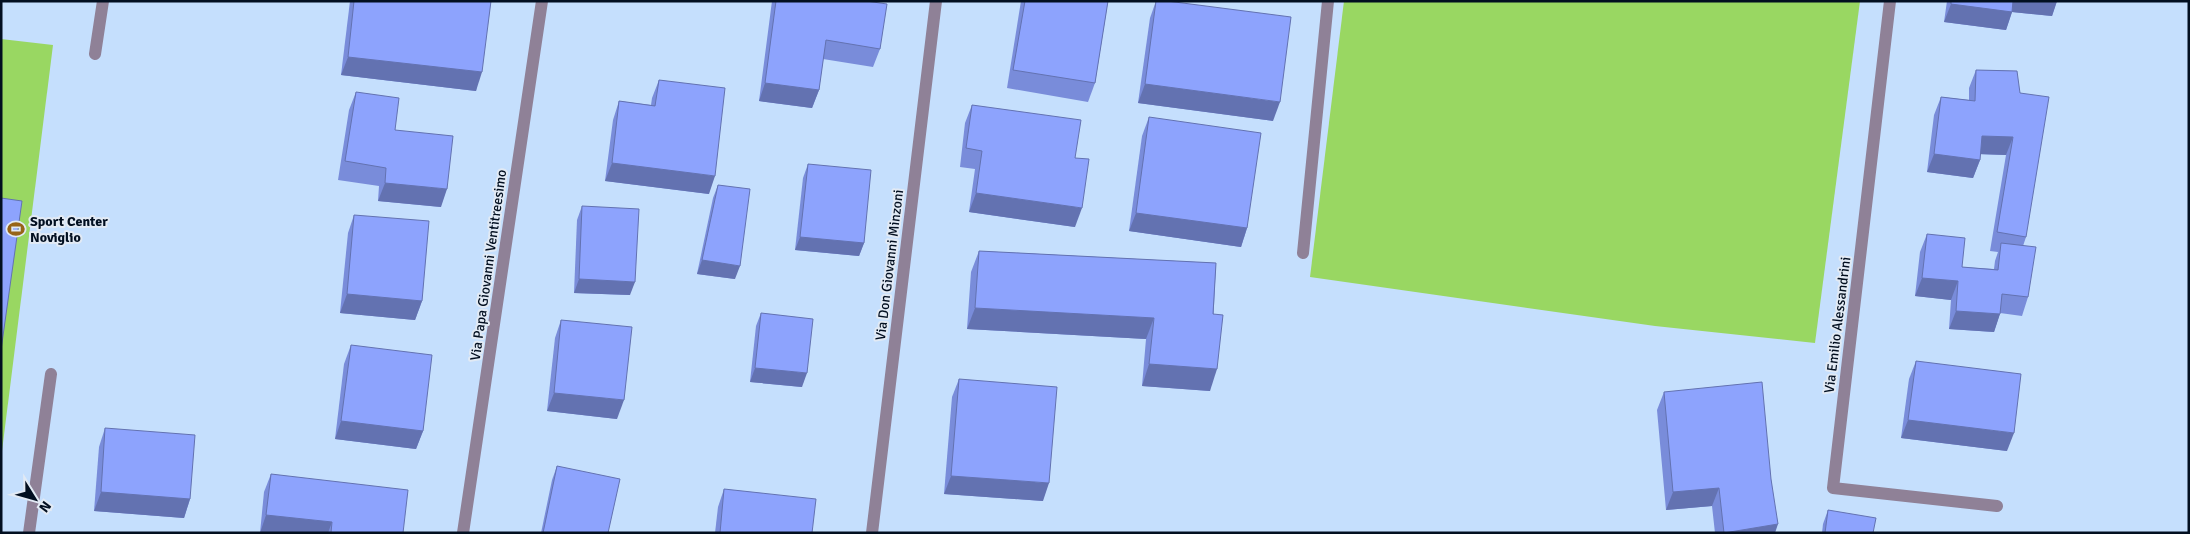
<svg xmlns="http://www.w3.org/2000/svg" width="2190" height="534" font-family="Signika,sans-serif">
<style>
.green{fill:#99d762}
.lines{fill:none;stroke-linecap:round;stroke-linejoin:round}
.lane{stroke:#8f8197;stroke-width:12}
.street{stroke:#8f8197;stroke-width:12}
.wall{fill:#798cda}
.shaded-wall{fill:#6372b1}
.building{fill:#8da3fd;stroke:#6372b1}
.labels{text-anchor:middle;stroke-width:4;stroke-linejoin:round;paint-order:stroke}
.poi-label{font-size:14px;font-weight:bold;fill:#020f20;stroke:#e2eaf4;text-anchor:start}
.street-label{font-size:14px;fill:#020f20;stroke:#e2eaf4}
</style>
<rect width="100%" height="100%" fill="#c5dffd"/>
<g class="green">
<path d="M1344 1H1860L1815 343 1655 326 1310 277Z"/>
<path d="M1 39 53 45 1 459Z"/>
</g>
<g class="lines">
<path class="lane" d="M95 54 103 1"/>
<g class="street">
<path d="M1890 1 1833 488 1997 506"/>
<path d="M1303 253 1328 1"/>
<path d="M29 533 51 374"/>
<path d="M463 533 542 1"/>
<path d="M872 533 936 1"/>
</g>
</g>
<g class="wall">
<path d="M350 1H491L476 91 341 75Z"/>
<path d="M772 1H866L880 49 873 67 823 59 819 90 812 108 759 101Z"/>
<path d="M1021 1H1108L1095 83 1088 102 1007 88Z"/>
<path d="M1156 1 1273 121 1138 103 1150 18Z"/>
<path d="M1947 1H2057L2052 16 2012 12 2006 30 1944 22Z"/>
<path d="M1976 70 2017 71 2026 237 2023 246 2028 297 2022 316 2000 313 1994 332 1949 329 1951 300 1915 296 1920 252 1927 234 1962 267 1994 269 1995 261 1998 252 1990 251 2006 155 1980 154V160L1973 178 1927 172 1934 115 1941 97 1969 100V88Z"/>
<path d="M659 80 709 194 605 181 613 120 619 101 651 105 652 98Z"/>
<path d="M356 92 395 130 441 207 378 201 379 186 338 180 349 110Z"/>
<path d="M972 105 1075 158V227L969 212 975 169 960 167 965 123Z"/>
<path d="M1149 117 1247 228 1241 247 1129 231 1142 136Z"/>
<path d="M808 164 864 243 859 256 795 250 803 178Z"/>
<path d="M718 185 735 279 697 274 713 198Z"/>
<path d="M582 206 630 295 574 293 577 220Z"/>
<path d="M354 215 422 301 415 320 340 313 348 233Z"/>
<path d="M979 251 1216 263 1210 391 1142 386 1146 339 967 329 971 272Z"/>
<path d="M761 313 802 387 750 382 756 326Z"/>
<path d="M561 320 617 419 547 411 555 338Z"/>
<path d="M351 345 423 431 416 449 335 439 344 364Z"/>
<path d="M1916 361 2007 451 1901 438 1909 379Z"/>
<path d="M959 379 1043 501 944 494 952 397Z"/>
<path d="M1664 392 1771 479 1775 533H1715L1712 506 1666 510 1657 410Z"/>
<path d="M105 428 190 499 184 518 94 511 99 447Z"/>
<path d="M557 466 608 533H541L552 480Z"/>
<path d="M271 474 403 533H260L264 492Z"/>
<path d="M724 489 812 533H715L718 507Z"/>
<path d="M1828 510 1873 533H1822L1823 524Z"/>
</g>
<g class="shaded-wall">
<path d="M2012 1H2057L2052 16 2012 12 2006 30 1944 22 1951 4Z"/>
<path d="M348 57 482 72 476 91 341 75Z"/>
<path d="M765 83 819 90 812 108 759 101Z"/>
<path d="M1145 84 1280 102 1273 121 1138 103Z"/>
<path d="M1982 136 2013 137 2006 155 1976 154Z"/>
<path d="M1934 154 1980 160 1973 178 1927 172Z"/>
<path d="M612 163 715 176 709 194 605 181Z"/>
<path d="M385 183 447 189 441 207 378 201Z"/>
<path d="M976 193 1082 208 1075 227 969 212Z"/>
<path d="M1136 213 1247 228 1241 247 1129 231Z"/>
<path d="M800 237 864 243 859 256 795 250Z"/>
<path d="M702 260 740 266 735 279 697 274Z"/>
<path d="M1922 278 1958 281 1951 300 1915 296Z"/>
<path d="M579 279 635 282 630 295 574 293Z"/>
<path d="M347 294 422 301 415 320 340 313Z"/>
<path d="M975 308 1154 318 1146 339 967 329Z"/>
<path d="M1956 311 2000 314 1994 332 1949 329Z"/>
<path d="M1149 364 1217 369 1210 391 1142 386Z"/>
<path d="M755 368 807 373 802 387 750 382Z"/>
<path d="M554 393 624 400 617 419 547 411Z"/>
<path d="M1908 420 2014 433 2007 451 1901 438Z"/>
<path d="M341 421 423 431 416 449 335 439Z"/>
<path d="M951 476 1049 483 1043 501 944 494Z"/>
<path d="M1719 488 1712 506 1666 510 1673 492Z"/>
<path d="M101 492 190 499 184 518 94 511Z"/>
<path d="M266 515 332 522 328 533H260Z"/>
<path d="M1778 524 1775 533H1724Z"/>
</g>
<g class="building">
<path d="M354 1H491L482 72 348 57Z"/>
<path d="M776 1H866L887 4 880 49 826 40 819 90 765 83Z"/>
<path d="M1025 1H1108L1095 83 1013 70Z"/>
<path d="M1156 1H1167L1291 17 1280 102 1145 84Z"/>
<path d="M1951 1H2013L2012 12 1951 4Z"/>
<path d="M1976 70 2017 71 2020 93 2049 97 2026 237 1997 232 2013 137 1982 136 1980 160 1934 154 1941 97 1975 101Z"/>
<path d="M659 80 725 88 715 176 612 163 619 101 655 106Z"/>
<path d="M356 92 399 98 395 130 453 136 447 189 385 183 386 168 345 161Z"/>
<path d="M972 105 1081 120 1075 158 1089 159 1082 208 976 193 982 151 966 148Z"/>
<path d="M1149 117 1261 133 1247 228 1136 213Z"/>
<path d="M808 164 871 170 864 243 800 237Z"/>
<path d="M718 185 750 189 740 266 702 260Z"/>
<path d="M1 198 22 201 1 350Z"/>
<path d="M582 206 639 209 635 282 579 279Z"/>
<path d="M354 215 429 221 422 301 347 294Z"/>
<path d="M1927 234 1965 238 1962 267 1998 270 2001 243 2036 247 2028 297 2002 294 2000 314 1956 311 1958 281 1922 278Z"/>
<path d="M979 251 1216 263 1213 314 1223 315 1217 369 1149 364 1154 318 975 308Z"/>
<path d="M761 313 813 319 807 373 755 368Z"/>
<path d="M561 320 632 327 624 400 554 393Z"/>
<path d="M351 345 432 355 423 431 341 421Z"/>
<path d="M1916 361 2021 374 2014 433 1908 420Z"/>
<path d="M959 379 1057 387 1049 483 951 476Z"/>
<path d="M1762 382 1771 479 1778 524 1724 533 1719 488 1673 492 1664 392Z"/>
<path d="M105 428 195 435 190 499 101 492Z"/>
<path d="M557 466 620 479 608 533H543Z"/>
<path d="M271 474 408 490 403 533H331L332 522 266 515Z"/>
<path d="M724 489 816 499 812 533H720Z"/>
<path d="M1828 510 1876 518 1873 533H1825Z"/>
</g>
<defs>
<g id="stadium-bare" transform="scale(1.35)"><path d="M0-5a6.5 5 0 1 0 0 10a6.5 5 0 1 0 0-10ZM-3.5-1.8h7v3.6h-7Z" fill="#976518" stroke="#e2eaf4" stroke-width="2.5" paint-order="stroke"/></g>
</defs>
<g fill-rule="evenodd">
<use href="#stadium-bare" x="16" y="229"/>
</g>
<g class="labels">
<g class="poi-label">
<text x="30" y="226">Sport Center<tspan x="30" dy="16">Noviglio</tspan></text>
</g>
<g class="street-label">
<text transform="translate(488 265) rotate(-82)" y="5">Via Papa Giovanni Ventitreesimo</text>
<text transform="translate(889 265) rotate(-83)" y="5">Via Don Giovanni Minzoni</text>
<text transform="translate(1837 325) rotate(-83)" y="5">Via Emilio Alessandrini</text>
</g>
</g>
<rect width="2190" height="534" fill="none" stroke="#020f20" stroke-width="5"/>
<g transform="translate(35 499) rotate(127)" stroke="#e2eaf4" stroke-width="4" paint-order="stroke">
<path d="M0-4L9 19L0 12L-9 19Z" fill="#020f20"/>
<text y="-8" font-size="14" font-weight="bold" text-anchor="middle" fill="#020f20">N</text>
</g>
</svg>
